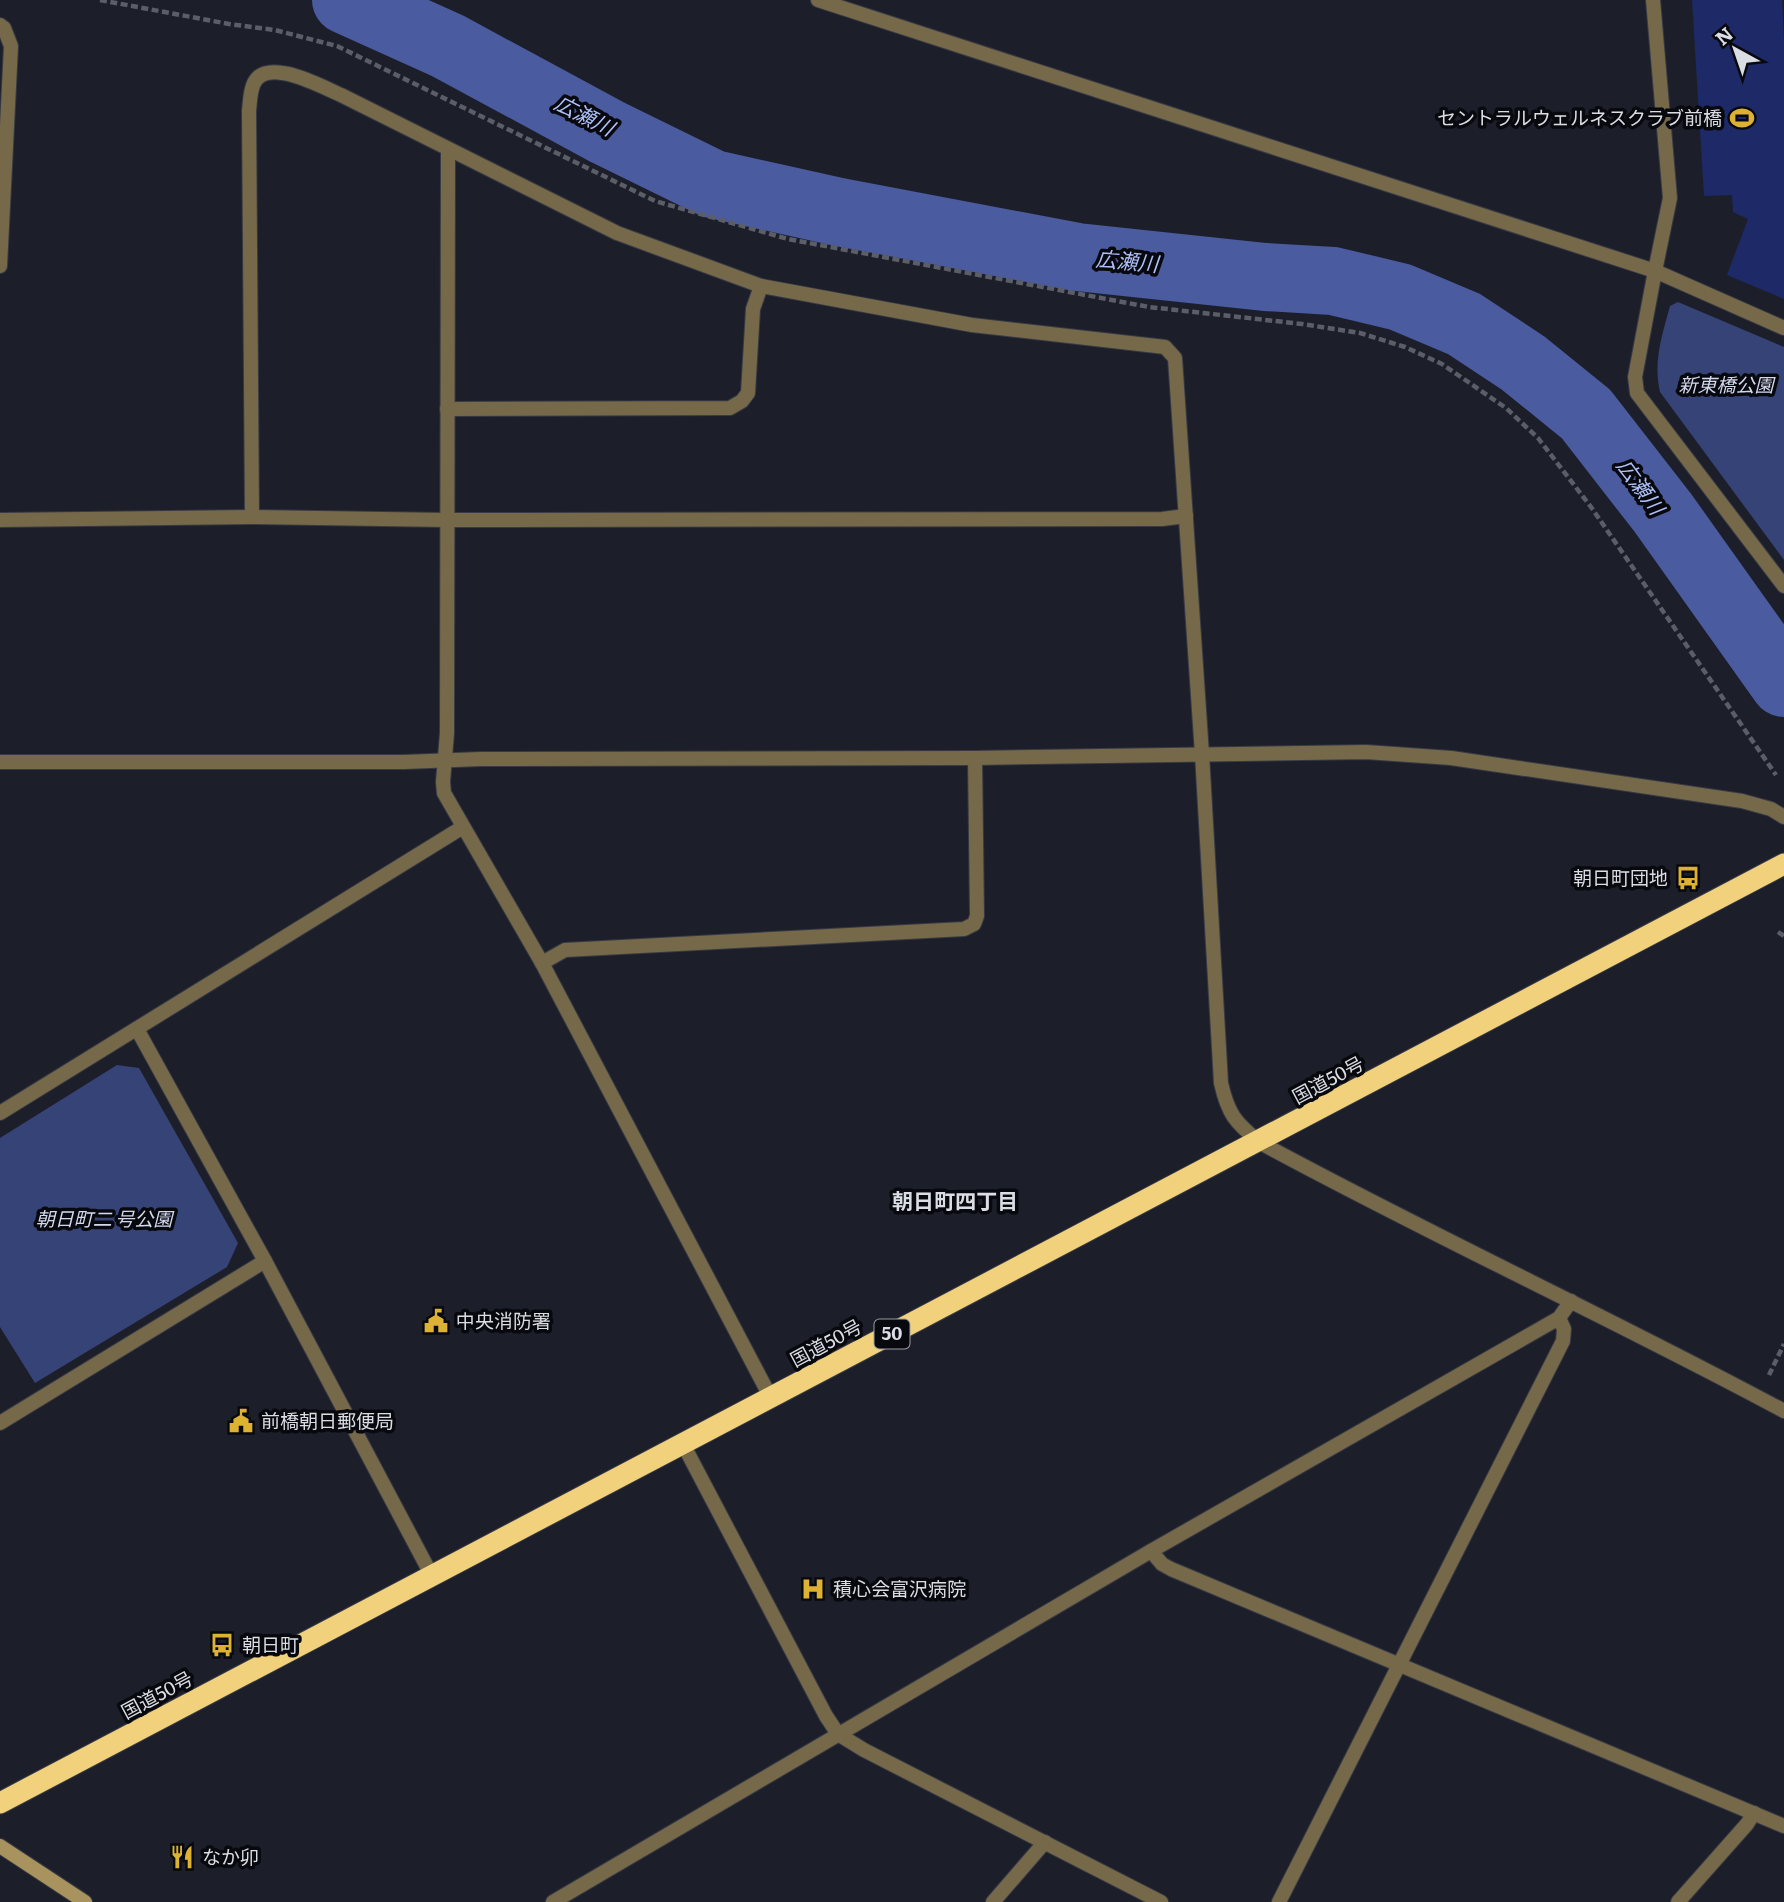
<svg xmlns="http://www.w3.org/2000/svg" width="1784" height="1902" font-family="Literata,'Noto Sans JP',serif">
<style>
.green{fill:#364377}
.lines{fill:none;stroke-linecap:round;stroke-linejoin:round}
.river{stroke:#4a5b9f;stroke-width:68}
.building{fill:#1e2968}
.lane-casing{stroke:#373a44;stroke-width:16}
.street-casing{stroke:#373a44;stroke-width:16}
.secondary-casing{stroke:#373a44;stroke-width:16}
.highway-casing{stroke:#373a44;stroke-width:23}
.path{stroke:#5b5e67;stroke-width:4.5;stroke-dasharray:7 3.5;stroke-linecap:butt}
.lane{stroke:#766949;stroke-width:14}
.street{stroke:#766949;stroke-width:14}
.secondary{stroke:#a8935e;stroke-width:14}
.highway{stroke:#f2d17c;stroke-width:21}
.labels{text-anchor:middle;stroke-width:7;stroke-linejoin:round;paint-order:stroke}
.shield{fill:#08090e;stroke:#9b9da4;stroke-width:2}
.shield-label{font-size:18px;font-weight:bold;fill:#dadde4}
.poi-label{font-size:19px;fill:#dadde4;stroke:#08090e;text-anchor:start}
.park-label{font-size:19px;font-style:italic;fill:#d3d9ed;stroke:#08090e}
.street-label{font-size:19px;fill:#dadde4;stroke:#08090e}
.water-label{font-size:21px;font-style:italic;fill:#aec0fa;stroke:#08090e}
.neighbourhood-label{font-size:21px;font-weight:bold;fill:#dadde4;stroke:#08090e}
</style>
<rect width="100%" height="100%" fill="#1c1f2a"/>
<g class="green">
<path d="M1678 302 1784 347V560L1660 392C1653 361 1662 336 1670 306Z"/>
<path d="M117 1065 139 1068 238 1243 227 1267 35 1383 0 1327V1138Z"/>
</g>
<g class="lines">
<path class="river" d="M346 0 448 46 607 132 713 184 839 212 1077 257 1265 277 1333 281 1400 297 1464 324 1523 363 1586 414 1663 513 1784 683"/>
</g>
<path class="building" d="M1692 0H1782L1784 41V299L1727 275 1748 219 1733 212 1732 195 1704 196Z"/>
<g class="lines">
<g class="lane-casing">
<g id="lane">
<path d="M1655 271 1635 377 1637 393 1784 586"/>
<path d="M447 409 730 408 742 401 748 393 753 309 761 286"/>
<path d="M1202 754 1221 1083C1228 1114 1235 1122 1259 1142"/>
<path d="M542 963 565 950 964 929 974 924 977 916 975 758"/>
<path d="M0 1423 265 1261"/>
<path d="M1151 1551 1162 1564 1171 1569 1784 1826"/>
<path d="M993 1902 1045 1842"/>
<path d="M1279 1902 1563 1341 1564 1329 1559 1318"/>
<path d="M1678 1902 1747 1824 1754 1813"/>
</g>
</g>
<g class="street-casing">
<g id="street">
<path d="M818 0 1655 271 1784 328"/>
<path d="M1653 0 1670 198 1655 271"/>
<path d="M0 25 4 28 11 46 0 266"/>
<path d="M448 150 447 733 443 782 444 793 542 963 771 1398"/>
<path d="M252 517 249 111C250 102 250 91 254 83 267 56 322 87 341 95L617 233 761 286 972 325 1165 347 1175 358 1202 754"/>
<path d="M0 520 252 517 446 520 1162 519 1186 516"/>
<path d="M0 762H404L481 759 975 758 1366 752 1451 758 1742 801 1771 809 1784 817"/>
<path d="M137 1029 265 1261 432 1576"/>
<path d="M0 1113 463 827"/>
<path d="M1259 1142C1432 1236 1611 1318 1784 1411"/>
<path d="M683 1444 826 1716 838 1734 864 1750 1161 1902"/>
<path d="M553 1902 1151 1551 1559 1318 1571 1301"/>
</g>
</g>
<g class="secondary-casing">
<path id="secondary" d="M0 1846 85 1902"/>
</g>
<g class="highway-casing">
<path id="highway" d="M0 1803 1784 864"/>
</g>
<g class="path">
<path d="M100 0 229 24 275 30 337 46 655 201 788 239 1149 307 1302 324 1360 333 1405 347 1442 364 1506 408 1538 438 1591 507 1776 775"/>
<path d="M1778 932 1784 936"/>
<path d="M1769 1375 1784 1344"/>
</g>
<use href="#lane" class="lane"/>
<use href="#street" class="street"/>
<use href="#secondary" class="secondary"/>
<use href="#highway" class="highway"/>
</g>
<defs>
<g id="stadium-bare" transform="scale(1.89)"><path d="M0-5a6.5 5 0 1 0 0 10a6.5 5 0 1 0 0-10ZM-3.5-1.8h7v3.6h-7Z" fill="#ddb233" stroke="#08090e" stroke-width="2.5" paint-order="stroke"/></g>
<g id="bus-bare" transform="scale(1.89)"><path d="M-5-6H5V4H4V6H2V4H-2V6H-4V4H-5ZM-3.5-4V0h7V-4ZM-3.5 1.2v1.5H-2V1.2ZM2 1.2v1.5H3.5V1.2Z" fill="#ddb233" stroke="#08090e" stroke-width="2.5" paint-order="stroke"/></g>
<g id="civic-bare" transform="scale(1.89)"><path d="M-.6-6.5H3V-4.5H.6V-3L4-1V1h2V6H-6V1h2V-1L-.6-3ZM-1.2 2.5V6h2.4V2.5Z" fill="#ddb233" stroke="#08090e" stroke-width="2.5" paint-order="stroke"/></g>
<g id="hospital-bare" transform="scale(1.89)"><path d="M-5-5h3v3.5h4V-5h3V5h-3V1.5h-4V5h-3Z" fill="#ddb233" stroke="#08090e" stroke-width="2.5" paint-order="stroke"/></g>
<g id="restaurant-bare" transform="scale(1.89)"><path d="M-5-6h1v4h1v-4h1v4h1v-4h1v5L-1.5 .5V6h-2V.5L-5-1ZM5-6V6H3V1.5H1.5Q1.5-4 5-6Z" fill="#ddb233" stroke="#08090e" stroke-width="2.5" paint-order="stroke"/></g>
</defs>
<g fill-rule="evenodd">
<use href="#stadium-bare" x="1742" y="118"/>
<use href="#bus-bare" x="1688" y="878"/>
<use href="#civic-bare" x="436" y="1321"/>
<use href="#civic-bare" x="241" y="1421"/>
<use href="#hospital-bare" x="813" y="1589"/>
<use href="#bus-bare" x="222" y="1645"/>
<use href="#restaurant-bare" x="182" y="1857"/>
</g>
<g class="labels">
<rect class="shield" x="874.5" y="1319.5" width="35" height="29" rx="5"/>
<g class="shield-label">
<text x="892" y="1340">50</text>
</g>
<g class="poi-label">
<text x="1722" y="125" text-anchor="end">セントラルウェルネスクラブ前橋</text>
<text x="1668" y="885" text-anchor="end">朝日町団地</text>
<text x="456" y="1328">中央消防署</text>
<text x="261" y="1428">前橋朝日郵便局</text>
<text x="833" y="1596">積心会富沢病院</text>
<text x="242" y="1652">朝日町</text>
<text x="202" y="1864">なか卯</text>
</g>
<g class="park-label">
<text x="1726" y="392">新東橋公園</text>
<text x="104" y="1226">朝日町二 号公園</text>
</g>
<g class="street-label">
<text transform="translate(1328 1080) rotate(-28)" y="7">国道50号</text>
<text transform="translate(826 1343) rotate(-28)" y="7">国道50号</text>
<text transform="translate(157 1695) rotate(-28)" y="7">国道50号</text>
</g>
<g class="water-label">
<text transform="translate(584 116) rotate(27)" y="7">広瀬川</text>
<text transform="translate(1127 262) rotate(5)" y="7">広瀬川</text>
<text transform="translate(1640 487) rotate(54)" y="7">広瀬川</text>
</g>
<g class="neighbourhood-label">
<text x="955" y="1209">朝日町四丁目</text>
</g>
</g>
<g transform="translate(1735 49) rotate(320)" stroke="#08090e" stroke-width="5" paint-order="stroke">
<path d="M0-5L12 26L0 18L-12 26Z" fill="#dadde4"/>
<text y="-10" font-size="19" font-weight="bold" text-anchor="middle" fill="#dadde4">N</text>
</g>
</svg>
